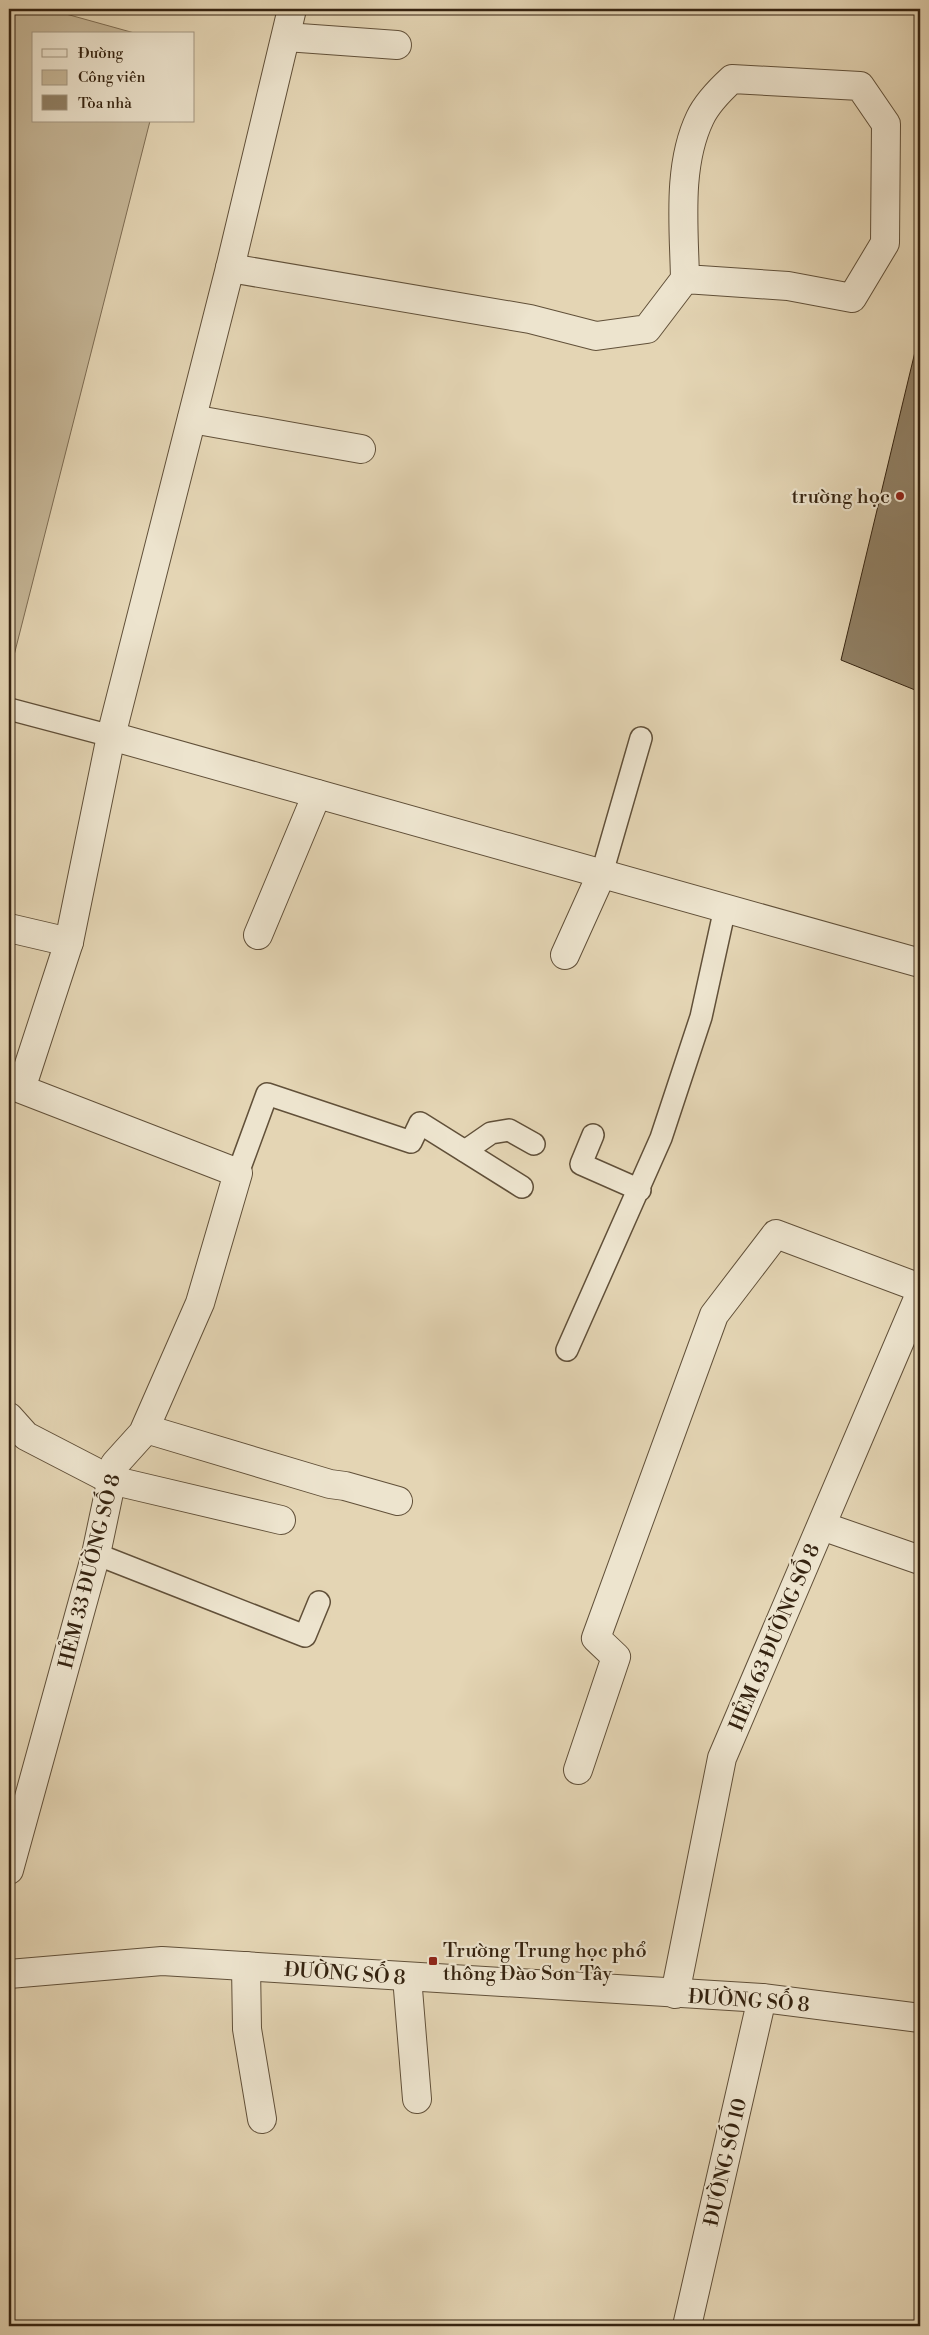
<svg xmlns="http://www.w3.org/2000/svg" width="929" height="2335" font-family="'Libre Bodoni',serif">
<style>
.green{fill:#c6b798;stroke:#7e6d54}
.building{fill:#908065;stroke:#352310}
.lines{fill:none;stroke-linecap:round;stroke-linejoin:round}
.service-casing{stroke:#615039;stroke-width:24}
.minor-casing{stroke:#615039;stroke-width:30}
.tertiary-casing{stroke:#615039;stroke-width:30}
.service{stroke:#ede4ce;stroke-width:21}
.minor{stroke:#ede4ce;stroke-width:28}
.tertiary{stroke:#ede4ce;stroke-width:28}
.poi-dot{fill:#8f2418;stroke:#ede4ce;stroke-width:2}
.labels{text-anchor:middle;stroke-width:4.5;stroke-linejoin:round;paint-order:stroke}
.poi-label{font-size:20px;fill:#352310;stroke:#ede4ce;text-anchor:end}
.street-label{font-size:20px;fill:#352310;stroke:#ede4ce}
</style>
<rect width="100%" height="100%" fill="#e4d5b4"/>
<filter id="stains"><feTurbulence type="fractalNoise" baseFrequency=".004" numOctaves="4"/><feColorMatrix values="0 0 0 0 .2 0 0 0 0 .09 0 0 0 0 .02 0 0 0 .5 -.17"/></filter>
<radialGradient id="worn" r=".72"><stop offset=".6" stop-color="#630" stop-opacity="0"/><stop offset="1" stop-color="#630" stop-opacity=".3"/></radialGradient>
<path class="green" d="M9 9H48L138 34H34V121H150L9 675Z"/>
<path class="building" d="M920 331V692L841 660Z"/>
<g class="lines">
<g class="service-casing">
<g id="service">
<path d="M9 709 111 736"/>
<path d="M602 873 641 738"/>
<path d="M593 1135 581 1164 640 1190"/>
<path d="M465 1151 491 1133 509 1130 534 1144"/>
<path d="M238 1173 267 1094 411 1142 420 1123 522 1187"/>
<path d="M567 1350 661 1138 701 1017 725 908"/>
<path d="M96 1554 305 1636 319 1602"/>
</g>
</g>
<g class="minor-casing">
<g id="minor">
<path d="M286 37 397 45"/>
<path d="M230 268 530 319 596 336 647 329 685 279 788 286 852 298 885 243 886 124 860 86 732 79C720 90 707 103 700 118 677 166 684 227 685 279"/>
<path d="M192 419 361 449"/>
<path d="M111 736 920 963"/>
<path d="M9 928 69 942"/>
<path d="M258 935 317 794"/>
<path d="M565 955 602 873"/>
<path d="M9 1417 26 1436 111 1480 281 1520"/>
<path d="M146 1429 330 1484 345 1486 398 1501"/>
<path d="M822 1526 920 1560"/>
<path d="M578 1770 616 1657 596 1638 714 1315 776 1234 920 1288"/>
<path d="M9 1870 96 1554 115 1464 143 1433 200 1303 238 1173 21 1089 69 942 111 736 230 268 292 9"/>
<path d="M246 1966 247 2029 262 2119"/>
<path d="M407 1977 417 2099"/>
<path d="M675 1994 722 1758 920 1294"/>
<path d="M687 2326 762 1998"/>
</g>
</g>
<g class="tertiary-casing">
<path id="tertiary" d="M9 1974 162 1961 762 1998 920 2018"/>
</g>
<use href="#service" class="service"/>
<use href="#minor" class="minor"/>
<use href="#tertiary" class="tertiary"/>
</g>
<g class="poi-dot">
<circle cx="900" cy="496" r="5"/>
<rect x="428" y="1956" width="10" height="10" rx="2.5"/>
</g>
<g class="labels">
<g class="poi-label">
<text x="890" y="503">trường học</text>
<text x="443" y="1957" text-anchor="start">Trường Trung học phổ<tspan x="443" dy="23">thông Đào Sơn Tây</tspan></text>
</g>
<g class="street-label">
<text transform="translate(89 1571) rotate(-76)" y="7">HẺM 33 ĐƯỜNG SỐ 8</text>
<text transform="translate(774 1637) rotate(-67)" y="7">HẺM 63 ĐƯỜNG SỐ 8</text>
<text transform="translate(345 1973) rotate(4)" y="7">ĐƯỜNG SỐ 8</text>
<text transform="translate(749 2000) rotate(4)" y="7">ĐƯỜNG SỐ 8</text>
<text transform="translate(725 2162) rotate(-77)" y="7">ĐƯỜNG SỐ 10</text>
</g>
</g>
<rect width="929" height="2335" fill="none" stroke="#e4d5b4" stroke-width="30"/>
<rect x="10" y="10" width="909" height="2315" fill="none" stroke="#352310" stroke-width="2.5"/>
<rect x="15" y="15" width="899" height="2305" fill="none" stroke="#352310"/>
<rect x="32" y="32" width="162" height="90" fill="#ede4ce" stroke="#a39782"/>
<rect x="42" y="49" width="25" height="8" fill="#ede4ce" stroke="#a39782"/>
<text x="78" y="58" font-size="15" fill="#352310">Đường</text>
<rect x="42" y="70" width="25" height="15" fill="#c6b798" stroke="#a39782"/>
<text x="78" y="82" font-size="15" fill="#352310">Công viên</text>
<rect x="42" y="95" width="25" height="15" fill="#908065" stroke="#a39782"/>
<text x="78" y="108" font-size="15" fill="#352310">Tòa nhà</text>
<rect width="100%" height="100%" filter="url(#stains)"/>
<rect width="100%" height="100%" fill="url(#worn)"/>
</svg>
